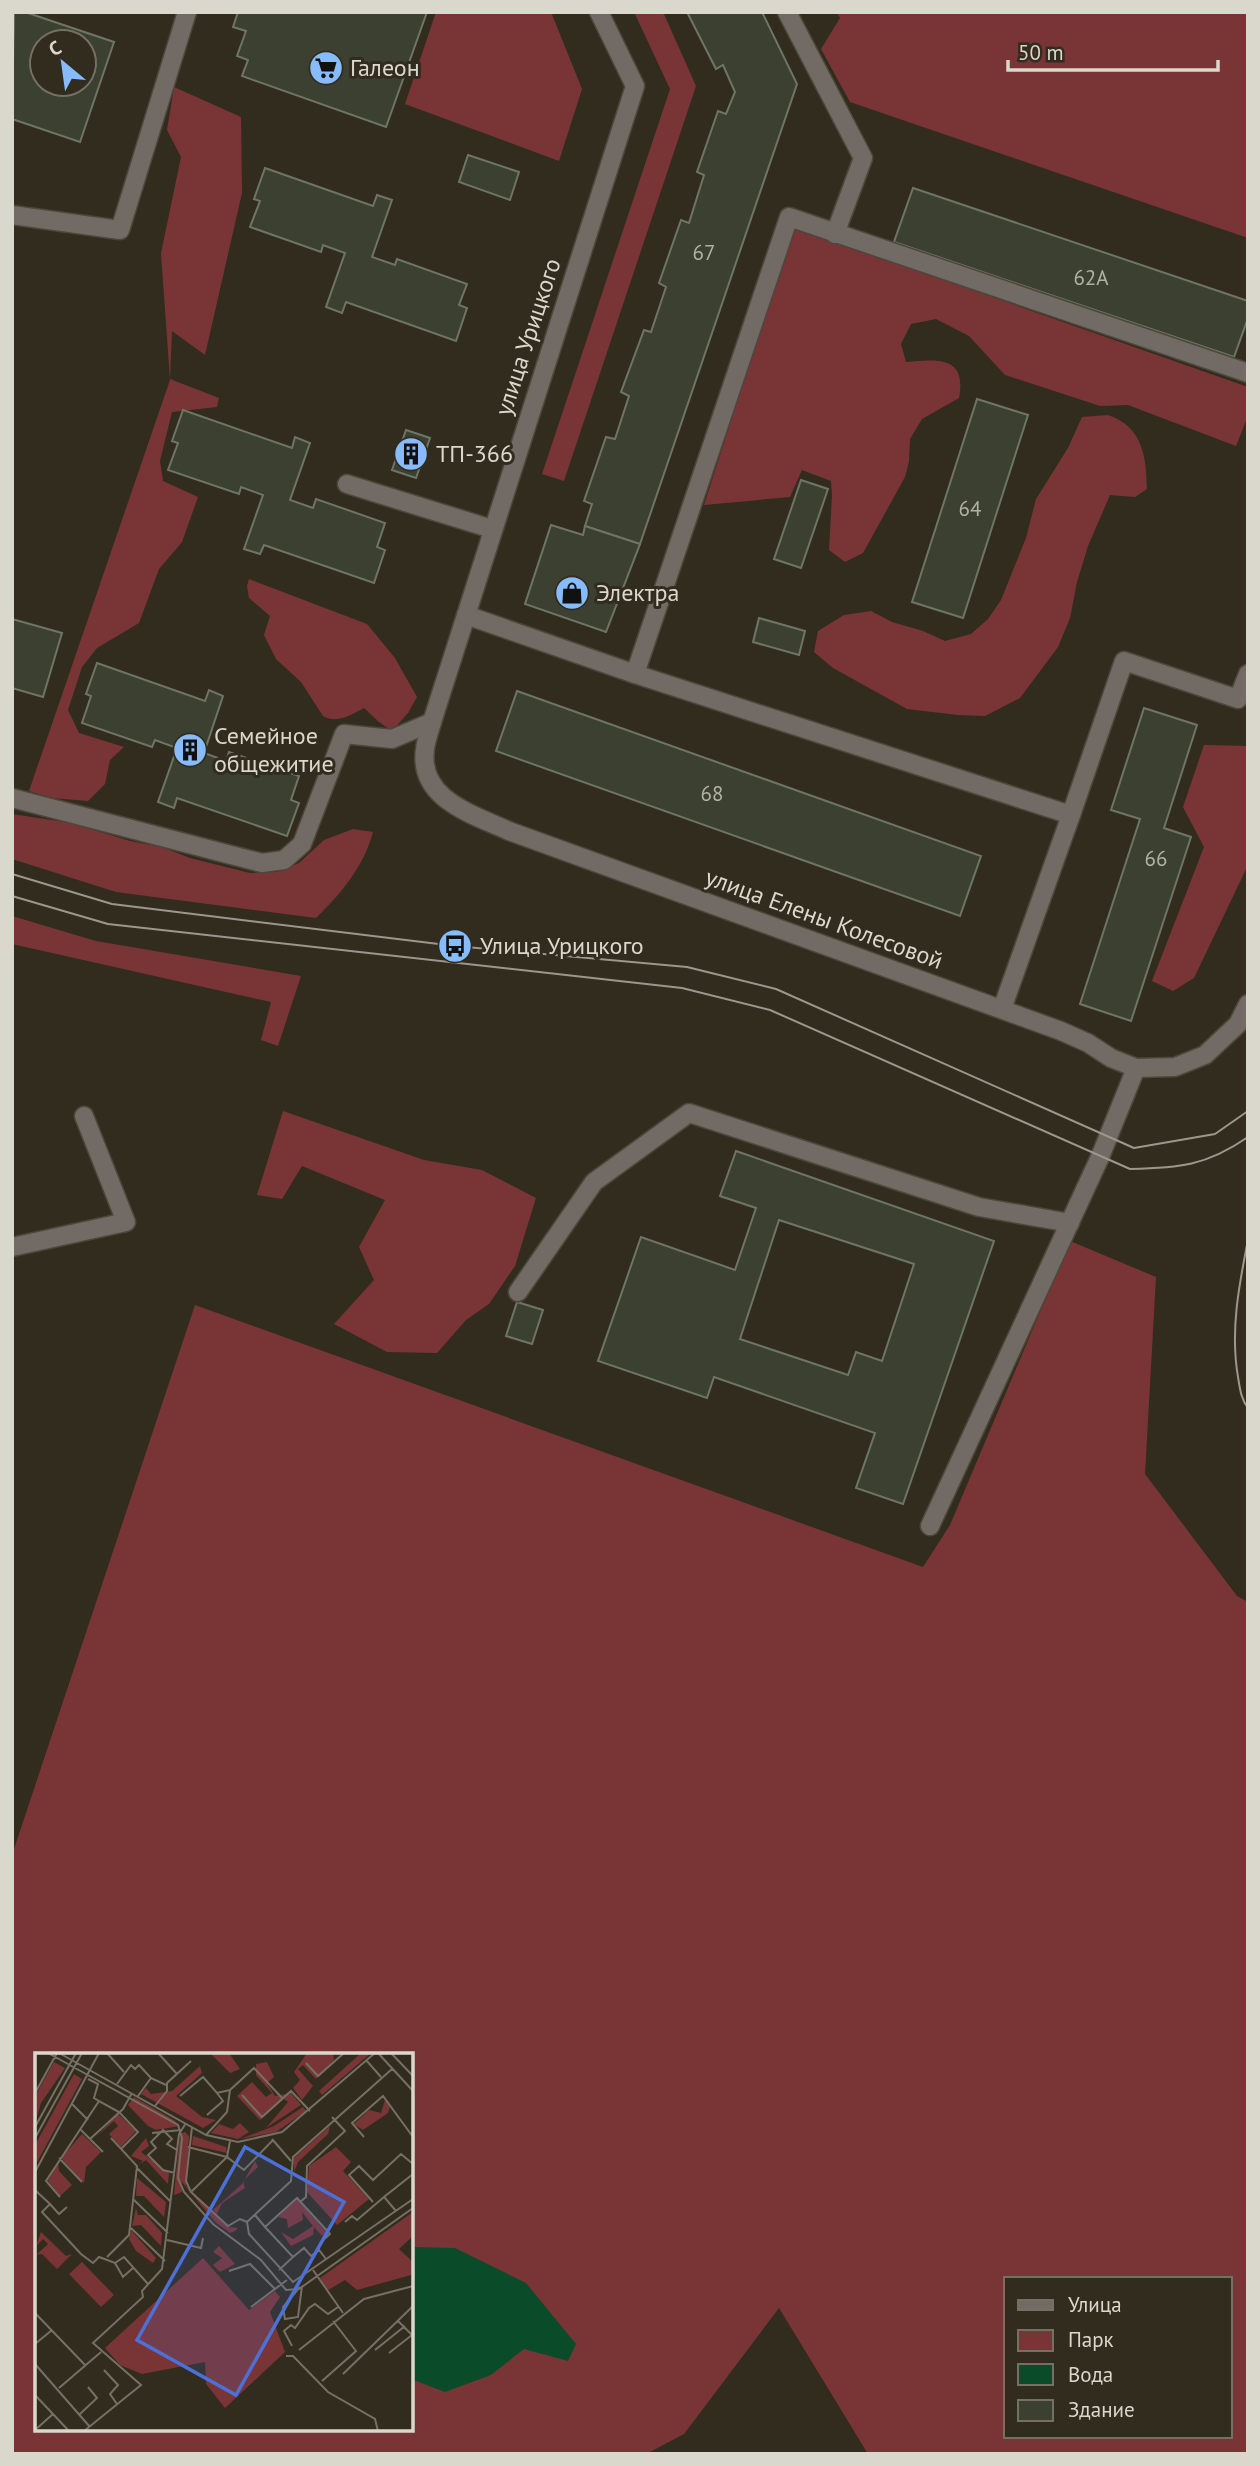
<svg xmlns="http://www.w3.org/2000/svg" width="1260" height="2466" font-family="'PT Sans',sans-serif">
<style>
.green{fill:#793535;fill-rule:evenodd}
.water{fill:#0a4c2a}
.building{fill:#3b4031;stroke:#6f7564;stroke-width:2;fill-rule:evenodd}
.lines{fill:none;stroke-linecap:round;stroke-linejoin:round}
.minor-casing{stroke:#4d473a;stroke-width:21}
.minor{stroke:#716a65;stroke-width:18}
.tram{stroke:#9b978c;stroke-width:2}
.labels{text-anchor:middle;stroke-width:6;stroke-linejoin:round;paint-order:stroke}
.number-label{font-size:21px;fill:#b2b1a6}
.poi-label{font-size:24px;fill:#dad7cd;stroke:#322c1e;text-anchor:start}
.street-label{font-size:24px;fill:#dad7cd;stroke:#322c1e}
.inset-road{fill:none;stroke:#757064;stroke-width:2}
.view{fill:#4c70d5;fill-opacity:0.15;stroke:#4c70d5;stroke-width:3.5}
.inset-edge{fill:none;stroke:#dad7cd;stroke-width:3.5}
</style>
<rect width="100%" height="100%" fill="#322c1e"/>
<g class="green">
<path d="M436 12H551L582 89 559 161 405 104Z"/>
<path d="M638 12H663L696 86 564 481 542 474 670 89 635 14Z"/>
<path d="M837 12H1248V238L850 102 821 49 840 18Z"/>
<path d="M174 87 241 117 242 193 205 355 172 331 170 379 219 398 217 407 172 412 160 461 163 481 198 497 182 542 159 569 139 623 97 648 82 667 68 710 79 733 124 747 110 760 105 784 88 801 52 798 29 791 170 380 161 253 181 157 167 130Z"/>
<path d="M793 227 1248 387V416L1236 446 1128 405 1100 406 1005 375 969 336 936 319 911 324 901 344 906 362C938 359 967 356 959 398L922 419 910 439 909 461 905 477 863 553 845 562 829 550 832 496 831 481 802 470 790 497 704 505Z"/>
<path d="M1108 415C1143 427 1146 456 1147 489L1135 497 1110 495 1088 546 1077 582 1070 618 1058 647 1020 698 985 716 958 715 907 709 833 668 814 652 818 631 844 615 871 611 892 622 923 631 945 641 971 634 988 619 1001 600 1026 538 1036 499 1068 448 1082 417Z"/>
<path d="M249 579 367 624 395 658 417 697 408 713 392 731 379 722 364 708C351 715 337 724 323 716L301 682 276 659 264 635 270 616 249 598 247 586Z"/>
<path d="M1248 743V865L1194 978 1173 991 1152 981 1204 847 1183 807 1204 745 1247 746Z"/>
<path d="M12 814 71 823 130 841 162 847 190 858 250 873 277 872 299 863 324 840 353 829 373 832C364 866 341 894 316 918L116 892 12 859Z"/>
<path d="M12 916 96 941 301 976 278 1046 261 1040 271 1002 12 944Z"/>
<path d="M283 1111 424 1160 482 1170 536 1198 515 1266 489 1304 466 1320 437 1353 387 1352 334 1324 374 1280 359 1247 385 1200 302 1166 282 1199 257 1195Z"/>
<path d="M1070 1241 1156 1277 1145 1474 1237 1596 1248 1602V2454H868L779 2308 684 2434 646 2454H12V1855L195 1305 923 1567 950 1525ZM37 2055H411V2429H37ZM1006 2279H1230V2436H1006Z"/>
</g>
<path class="water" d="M415 2247 455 2248 526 2283 576 2344 568 2361 524 2349 491 2375 445 2392 411 2379V2262Z"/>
<g class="building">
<path d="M14 12H25L114 42 80 142 12 119ZM42 42H84V84H42Z"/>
<path d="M238 12H427L386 127 242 76 248 60 237 56 246 31 233 27Z"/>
<path d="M687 12H762L797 84 640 544 585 526 592 504 584 501 606 437 615 439 629 396 621 392 644 330 651 332 666 287 659 283 681 220 689 223 704 175 697 172 718 111 726 114 735 92 723 65 716 69Z"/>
<path d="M468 155 519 172 510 200 459 182Z"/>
<path d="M265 168 373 206 377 195 392 200 372 257 395 265 397 259 467 284 459 305 467 308 456 341 346 302 342 313 326 307 345 253 323 245 321 252 250 227 260 201 254 199Z"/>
<path d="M913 188 1248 301V318L1234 357 894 242Z"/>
<path d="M977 399 1028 415 963 618 912 602Z"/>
<path d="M183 410 292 448 295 437 310 443 290 500 313 508 316 499 385 523 377 547 385 550 374 583 264 545 260 554 244 549 263 495 241 487 239 494 168 470 178 443 172 441Z"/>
<path d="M406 430 430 438 416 478 392 470Z"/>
<path d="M801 480 828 489 801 568 774 559Z"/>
<path d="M551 525 583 535 585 526 640 544 606 632 525 604Z"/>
<path d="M759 618 805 631 799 655 753 642Z"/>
<path d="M12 619 62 633 43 697 12 688Z"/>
<path d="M97 663 205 701 209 690 223 696 204 753 226 761 229 752 299 776 291 800 299 803 287 836 177 798 174 808 158 802 177 748 155 740 152 747 82 723 91 696 86 694Z"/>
<path d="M517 691 981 856 960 916 496 751Z"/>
<path d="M1144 708 1197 725 1164 828 1191 837 1131 1021 1080 1004 1140 819 1111 810Z"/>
<path d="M736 1151 994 1241 903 1504 856 1488 875 1433 714 1377 707 1398 598 1361 641 1237 735 1270 756 1208 720 1196ZM779 1220 914 1264 882 1361 856 1352 848 1375 740 1339Z"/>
<path d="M517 1302 543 1310 532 1344 506 1336Z"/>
</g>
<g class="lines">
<g class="minor-casing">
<g id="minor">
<path d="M599 12 635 86 432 722C430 730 426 740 425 749 418 799 472 814 509 831L1061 1031 1088 1043 1111 1058 1136 1068 1175 1067 1205 1055 1238 1024 1248 1004"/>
<path d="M787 12 863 158 835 234"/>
<path d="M12 215 120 230 187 12"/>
<path d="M347 484 492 529"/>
<path d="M466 615 635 674 789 217 1248 373"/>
<path d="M635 674 1071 815 1002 1009"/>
<path d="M12 798 262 863 284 860 302 844 344 734 392 739 432 722"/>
<path d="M1071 815 1124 661 1238 699 1248 674"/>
<path d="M12 1247 126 1222 84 1116"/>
<path d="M518 1292 594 1182 689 1113 979 1207 1070 1223"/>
<path d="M930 1526 1100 1157 1136 1068"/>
</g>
</g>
<use href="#minor" class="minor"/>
<g class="tram">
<path d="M12 874 112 904 455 946 687 967 776 989 1134 1148 1215 1134 1248 1111"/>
<path d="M12 896 108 924 682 988 770 1010 1130 1169C1179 1168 1206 1166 1248 1137"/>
<path d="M1248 1240C1239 1285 1230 1331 1238 1377 1240 1389 1241 1399 1248 1408"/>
</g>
</g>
<defs>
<g id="supermarket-disc" transform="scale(1.75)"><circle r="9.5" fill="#87bbfb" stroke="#322c1e"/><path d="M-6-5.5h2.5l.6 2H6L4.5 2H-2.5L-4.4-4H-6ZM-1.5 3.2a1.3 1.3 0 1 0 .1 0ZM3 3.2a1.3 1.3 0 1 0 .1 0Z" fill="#111"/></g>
<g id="building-disc" transform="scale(1.75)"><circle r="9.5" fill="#87bbfb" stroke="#322c1e"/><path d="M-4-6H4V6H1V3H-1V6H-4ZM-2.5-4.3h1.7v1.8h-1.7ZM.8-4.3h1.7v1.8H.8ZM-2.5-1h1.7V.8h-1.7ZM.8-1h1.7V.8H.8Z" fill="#111"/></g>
<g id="shop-disc" transform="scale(1.75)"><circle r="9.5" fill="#87bbfb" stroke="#322c1e"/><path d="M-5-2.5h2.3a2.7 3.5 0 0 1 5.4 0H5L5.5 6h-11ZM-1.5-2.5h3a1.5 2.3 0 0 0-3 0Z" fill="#111"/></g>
<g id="bus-disc" transform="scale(1.75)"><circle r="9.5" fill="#87bbfb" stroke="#322c1e"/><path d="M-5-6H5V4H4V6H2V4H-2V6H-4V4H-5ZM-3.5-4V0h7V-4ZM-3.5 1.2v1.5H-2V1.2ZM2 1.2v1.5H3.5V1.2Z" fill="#111"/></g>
</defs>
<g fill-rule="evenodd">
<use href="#supermarket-disc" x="326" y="68"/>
<use href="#building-disc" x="411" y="454"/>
<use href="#shop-disc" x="572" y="593"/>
<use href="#building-disc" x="190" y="750"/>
<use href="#bus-disc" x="455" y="946"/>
</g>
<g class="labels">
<g class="number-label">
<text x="704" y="260">67</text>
<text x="1091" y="285">62А</text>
<text x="970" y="516">64</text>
<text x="712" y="801">68</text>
<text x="1156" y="866">66</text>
</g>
<g class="poi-label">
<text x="350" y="76">Галеон</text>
<text x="436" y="462">ТП-366</text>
<text x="596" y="601">Электра</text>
<text x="214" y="744">Семейное<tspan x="214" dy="28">общежитие</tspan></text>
<text x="480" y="954">Улица Урицкого</text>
</g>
<g class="street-label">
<text transform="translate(528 337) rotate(-72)" y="8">улица Урицкого</text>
<text transform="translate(824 919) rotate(20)" y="8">улица Елены Колесовой</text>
</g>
</g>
<g transform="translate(35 2053)">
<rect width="378" height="378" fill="#322c1e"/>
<path d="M175 0H194L205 16 195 20ZM272 0H298L299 7 281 26 268 12 263 16 278 33 267 47 258 35 265 27 259 19ZM326 0H336L287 42 284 38ZM19 9 30 15 6 50 0 70V43ZM232 9 239 24 232 30 240 43 256 40 266 52 231 75 253 49 249 46 225 67 202 43 217 29 231 44 237 40 221 22V11ZM165 13 167 20 141 43 167 64 181 67 168 75 106 41 111 35 116 41 137 38ZM39 21 47 26 0 113V92ZM99 44 139 67 145 73 121 77 113 73 93 52ZM350 47 355 53 353 60 328 77 319 71 334 57 346 60ZM268 54 271 58 241 79 205 86 239 73ZM83 61 101 78 86 94 74 81 83 73 79 68 62 83ZM205 70 214 79 203 86 176 80 184 71 198 76ZM295 73 293 81 263 109 259 119V105ZM150 79 154 83 151 133 194 174 203 175 200 178 195 180 180 169 146 128 147 139 139 142 145 81ZM47 81 66 99 51 114 49 130 26 105ZM158 83 191 94 192 100 157 92ZM111 85 114 93 106 99 134 120 133 131 111 107 104 112 108 108 96 103ZM301 94 316 109 308 118 334 146 302 172 272 139 274 113ZM220 108 223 114 208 128 210 135 187 150 182 161 178 157 207 131ZM23 109 24 118 37 132 25 143 13 128ZM102 125 131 149 129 164 109 143H101ZM262 146 291 179 287 183 279 174 278 182 256 193 246 179 258 186 278 173 267 159 268 167 253 175 252 166 243 164ZM101 155 103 162H111L127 180 126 193 106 172 97 173ZM378 159V183L364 196 378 209 376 222 322 237 310 227 293 237 285 225ZM96 177 121 205 118 210 101 198 94 186ZM6 179 31 203 37 201 22 216 7 201 1 202 13 191 8 186 1 193ZM184 193 200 211 185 219 178 212 187 205 178 199ZM168 205 214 257 240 238 245 244 235 259 250 299 190 355 171 331 170 309 107 321 85 312 70 295ZM47 209 79 242 66 254 34 221Z" fill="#793535"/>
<path class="inset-road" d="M13 0 143 72 147 85 143 125 149 139 178 171 226 207 251 237 264 236 378 155M24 0 171 82 203 89 247 79 340 0M72 0 89 19M123 0 142 21M343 0 378 38M356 0 378 23M331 7 346 24M271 10 283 23 309 0M53 26 63 31 59 45 64 48M82 31 96 12 100 16 104 12 116 25M0 40 22 0M207 42 227 64 256 38 275 58M103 43 116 25 131 32M145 43 168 24 182 40 195 37M37 51 53 67M120 53 132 38V30L156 8M172 62 188 48 182 40M0 74 41 0M46 77 68 99M117 80 146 77M171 82 192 59 195 37 219 15 248 46M329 84 317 70 348 43 378 84M0 85 47 0M55 86 88 56 97 40M237 86 256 108M195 88 192 104 209 117 238 87M153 94 192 104 156 139 193 173 205 166 212 169M24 105 47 129M101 114 136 149M0 119 64 0M140 120 128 117 113 102 121 95 116 89 128 77 137 86 132 91 142 97M0 137 15 151 7 159 46 201 58 210 64 204 80 210 89 204 113 231M156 139 151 128 157 74M25 144 11 128 64 48 84 59 103 79 86 96M98 146 133 180M265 149 271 144 272 113 310 78 297 64M338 149 314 122 324 113 338 127 366 101 378 111M15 151 24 161 32 154M361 158 349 144 378 121M220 162 230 174 262 145 295 181 285 190M212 169 214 181 258 229 378 146M212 169 256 128 258 104 357 16M310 169 317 163 322 167 349 144M230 174 258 204 244 217M96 175 130 208M132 187 166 195 168 185M72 204 94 182 102 113 76 85M258 204 269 195 276 203 284 197 291 206M80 210 88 224 99 214M278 217 308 260M194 218 215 211 240 236M265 234 248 254 250 266 263 264 267 233M216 254 252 227M0 260 51 313M0 291 17 277M257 293 249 278 256 272 260 275 274 255 280 251 293 261 303 254M264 297 329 246 378 233M340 297 370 273M354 300 377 282 363 268M251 303H258L293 339 340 366 343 378M0 311 55 374M69 317 83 332 75 341 82 351M308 321 378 253M287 328 321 298 298 268M24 335 66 299M0 342 34 378M45 361 62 345 53 334M0 377 18 361M49 378 106 332 58 290 108 244 107 238 127 216 144 81 151 70"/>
<path class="view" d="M210 94 309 149 201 342 102 287Z"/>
<rect width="378" height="378" class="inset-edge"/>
</g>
<rect width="1260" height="2466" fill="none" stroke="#dad7cd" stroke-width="28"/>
<rect x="1004" y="2277" width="228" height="161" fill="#322c1e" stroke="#757064" stroke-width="2"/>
<rect x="1018" y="2300" width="35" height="10" fill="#716a65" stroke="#757064" stroke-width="2"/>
<text x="1068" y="2312" font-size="21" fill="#dad7cd">Улица</text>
<rect x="1018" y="2330" width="35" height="21" fill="#793535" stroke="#757064" stroke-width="2"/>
<text x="1068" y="2347" font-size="21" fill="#dad7cd">Парк</text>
<rect x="1018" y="2364" width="35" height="21" fill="#0a4c2a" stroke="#757064" stroke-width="2"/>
<text x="1068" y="2382" font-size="21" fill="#dad7cd">Вода</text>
<rect x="1018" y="2400" width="35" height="21" fill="#3b4031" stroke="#757064" stroke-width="2"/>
<text x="1068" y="2417" font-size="21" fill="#dad7cd">Здание</text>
<g transform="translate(63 63) rotate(331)"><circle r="33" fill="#322c1e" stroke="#757064" stroke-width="2"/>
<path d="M0-5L12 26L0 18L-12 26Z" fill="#87bbfb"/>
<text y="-10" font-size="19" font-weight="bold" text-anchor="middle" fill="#dad7cd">С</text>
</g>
<path d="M1008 60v10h210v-10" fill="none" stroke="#dad7cd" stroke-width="3.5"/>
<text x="1018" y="60" font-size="21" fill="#dad7cd" stroke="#322c1e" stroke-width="5" paint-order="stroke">50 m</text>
</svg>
